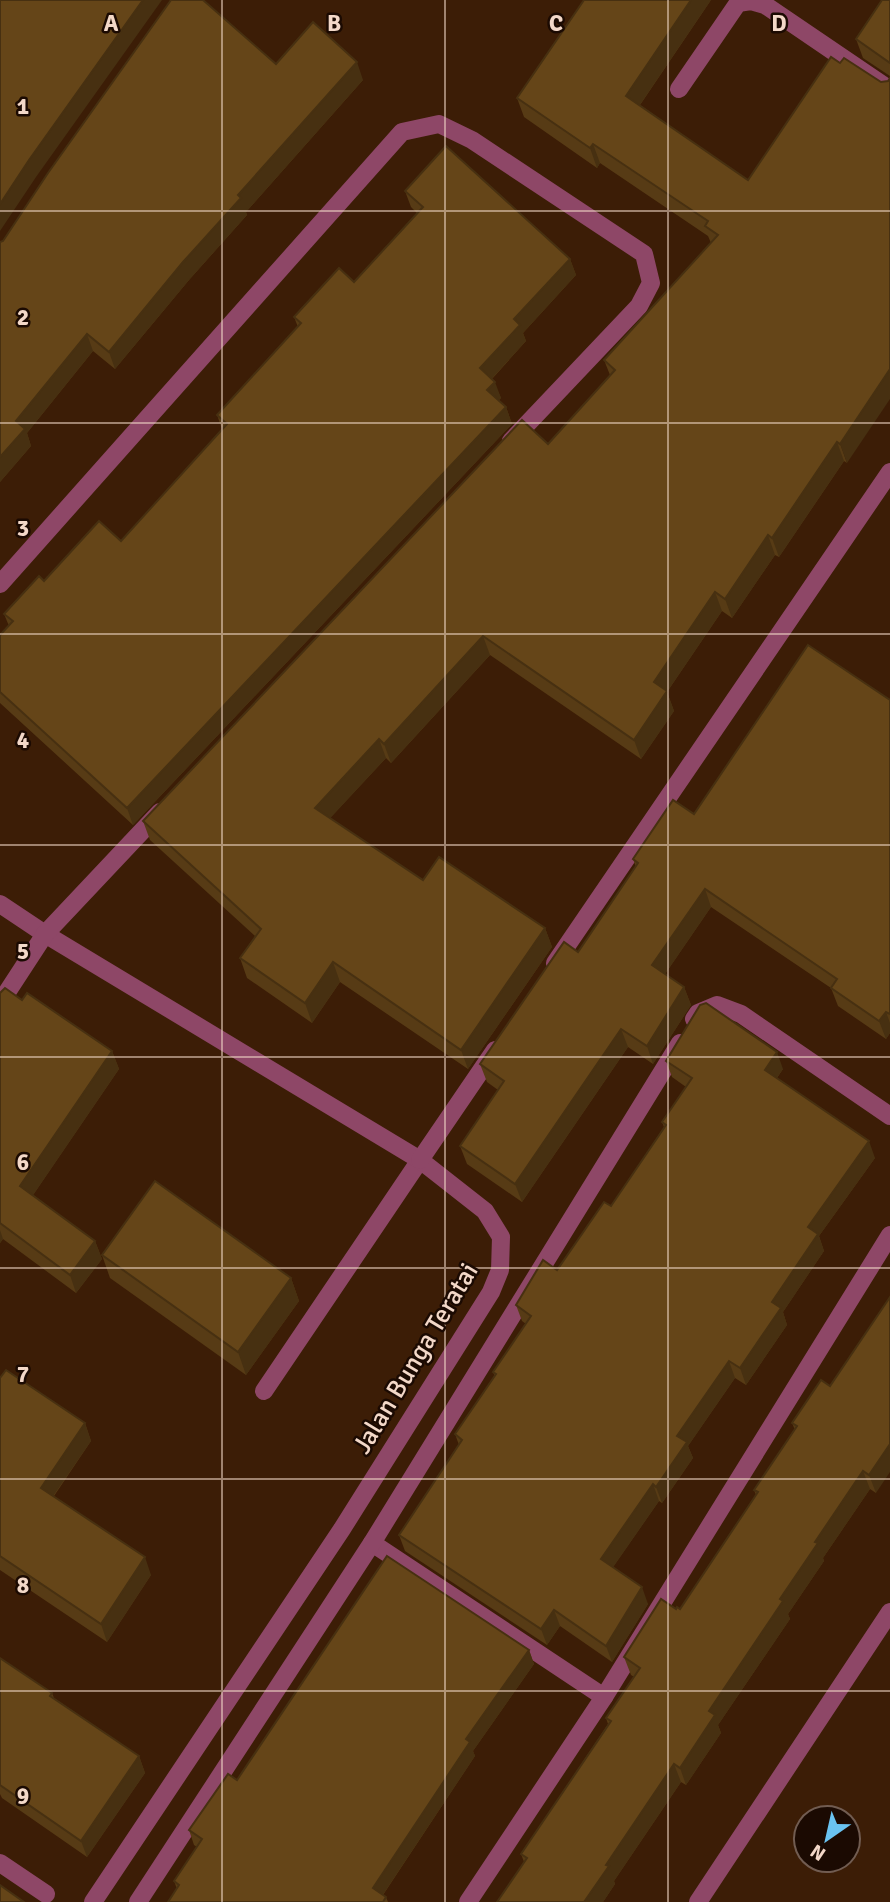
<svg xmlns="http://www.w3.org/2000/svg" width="890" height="1902" font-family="Signika,sans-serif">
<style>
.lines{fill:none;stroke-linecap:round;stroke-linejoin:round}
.service{stroke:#8e4767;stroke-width:18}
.minor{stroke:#8e4767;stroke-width:18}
.wall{fill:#573b15}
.shaded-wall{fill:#473011}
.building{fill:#654518;stroke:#473011;stroke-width:2}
.grid{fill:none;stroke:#f3d8c8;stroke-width:2;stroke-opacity:0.55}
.labels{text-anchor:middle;stroke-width:5;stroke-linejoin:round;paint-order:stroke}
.street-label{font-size:26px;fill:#f3d8c8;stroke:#1b0a02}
.grid-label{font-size:23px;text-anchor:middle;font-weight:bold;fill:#f3d8c8;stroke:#1b0a02;stroke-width:5;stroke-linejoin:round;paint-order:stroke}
</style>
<rect width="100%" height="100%" fill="#3c1d06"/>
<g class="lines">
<path class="service" d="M264 1391 420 1160"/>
<g class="minor">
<path d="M679 89 738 3 751 1 765 5 890 90"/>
<path d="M0 584 402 132 439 124 472 140 644 254 651 283 639 306 511 441"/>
<path d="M0 904 45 934 420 1160 485 1211 501 1237 500 1270 491 1292 342 1529 93 1902"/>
<path d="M555 963 890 472"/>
<path d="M0 1003 45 934 160 812"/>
<path d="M694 1019 698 1013 717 1005 741 1014 890 1116"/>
<path d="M420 1160 495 1050"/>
<path d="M372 1543 604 1697"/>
<path d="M0 1863 46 1894"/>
<path d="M138 1902 372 1543 680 1043"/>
<path d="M468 1902 604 1697 890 1235"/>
<path d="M698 1902 890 1612"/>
</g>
</g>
<g class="wall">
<path d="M711 0 640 105 748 180 847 463 844 461 779 557 775 555 732 618 722 611 667 692 674 711 641 759 490 655 391 763 386 758 330 818 423 880 545 928 552 947 468 1069 340 982 312 1023 247 978 240 958 255 936 150 840 143 821 548 444 610 375 604 360 711 243 708 236 600 163 597 168 524 117 517 98Z"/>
<path d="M890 0V76L863 58 856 39Z"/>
<path d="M276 64 363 80 246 212 247 215 189 280 115 369 93 351 27 433 31 446 0 482V242Z"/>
<path d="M405 191 570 259 576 275 523 333 526 341 492 379 501 398 499 400 506 407 512 424 133 825 0 703V635L9 626 4 614 44 581 121 541 222 429 217 415 298 327 294 317 354 282 417 213 411 207Z"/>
<path d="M890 700V1033L886 1039 838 1006 831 988 711 907 665 974 684 987 691 1005 653 1064 628 1047 522 1202 467 1164 460 1146 498 1090 487 1082 480 1064 578 952 636 867 633 859 694 814Z"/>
<path d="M0 993 22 1000 112 1051 119 1069 33 1195 95 1241 102 1259 76 1293 3 1239 0 1243Z"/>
<path d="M666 1061 783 1069 777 1078 875 1158 819 1236 824 1251 783 1312 787 1325 746 1385 735 1378 688 1446 693 1458 662 1503 659 1501 613 1567 648 1604 612 1662 560 1626 547 1645 405 1551 399 1535 459 1445 455 1434 495 1377 493 1372 526 1324 522 1321 516 1305 557 1270 611 1206 664 1127 662 1122 686 1087 672 1077Z"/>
<path d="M102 1255 291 1278 299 1301 246 1375 110 1278Z"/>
<path d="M890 1297 876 1493 870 1489 823 1558 824 1561 788 1614 790 1619 718 1725 721 1733 686 1785 681 1782 614 1881 615 1884 603 1902H497L524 1862 521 1854 608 1724 606 1718 634 1677 631 1675 624 1657 676 1609H680L756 1495 754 1490 795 1430 792 1423 830 1386Z"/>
<path d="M0 1378 85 1423 91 1441 54 1496 151 1575 107 1642 0 1570Z"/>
<path d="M529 1650 534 1664 473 1751 475 1756 383 1895 386 1897 388 1902H168L177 1889 174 1881 197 1847 194 1845 189 1830 237 1780Z"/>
<path d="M0 1658 52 1693 54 1698 139 1756 145 1773 87 1857 2 1798 0 1794Z"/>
</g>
<g class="shaded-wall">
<path d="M143 0H162L36 177 0 231V204L29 160Z"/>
<path d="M691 0H711L633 115 626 96Z"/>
<path d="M357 62 363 80 246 212 247 215 189 280 115 369 109 352 238 195Z"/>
<path d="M593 144 600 163 597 168 590 148Z"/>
<path d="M570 259 576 275 523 333 526 341 486 385 480 368 514 319Z"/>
<path d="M87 334 93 351 27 433 31 446 0 482V457L16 421Z"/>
<path d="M890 369V399L847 463 840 444Z"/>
<path d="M495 382 501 398 493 406 487 390Z"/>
<path d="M506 407 512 424 133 825 127 808Z"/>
<path d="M837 442 844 461 779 557 772 538Z"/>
<path d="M768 535 775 555 732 618 725 599Z"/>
<path d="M715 592 722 611 667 692 674 711 641 759 634 740 654 682Z"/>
<path d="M483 636 490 655 391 763 384 744Z"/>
<path d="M379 739 386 758 322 827 315 808Z"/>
<path d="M705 889 711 907 659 983 652 965Z"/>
<path d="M545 928 552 947 468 1069 461 1050Z"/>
<path d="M333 962 340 982 312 1023 305 1003Z"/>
<path d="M684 987 691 1005 653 1064 647 1046Z"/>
<path d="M886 1012 890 1023V1033L886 1039 879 1021Z"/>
<path d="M621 1029 628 1047 522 1202 515 1184Z"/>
<path d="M112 1051 119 1069 27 1204 20 1186Z"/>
<path d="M777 1052 783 1069 771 1086 765 1070Z"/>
<path d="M869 1141 875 1158 819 1236 824 1251 783 1312 787 1325 746 1385 740 1368 808 1227Z"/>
<path d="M0 1230 3 1239 0 1243Z"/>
<path d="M95 1241 102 1259 76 1293 70 1275Z"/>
<path d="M291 1278 299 1301 246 1375 238 1352Z"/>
<path d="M729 1361 735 1378 688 1446 693 1458 662 1503 656 1487 677 1436Z"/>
<path d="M85 1423 91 1441 47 1505 41 1488Z"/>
<path d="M890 1444V1472L876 1493 869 1475Z"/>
<path d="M863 1471 870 1489 823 1558 824 1561 788 1614 790 1619 718 1725 721 1733 686 1785 680 1768 709 1711 815 1542Z"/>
<path d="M653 1484 659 1501 607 1576 601 1559Z"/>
<path d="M145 1557 151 1575 107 1642 101 1624Z"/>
<path d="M642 1587 648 1604 612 1662 606 1646Z"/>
<path d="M554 1610 560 1626 547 1645 541 1629Z"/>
<path d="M529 1650 534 1664 473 1751 475 1756 378 1902 373 1888 466 1739Z"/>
<path d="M139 1756 145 1773 87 1857 81 1841Z"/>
<path d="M674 1764 681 1782 614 1881 615 1884 603 1902H584L606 1865Z"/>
</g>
<g class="building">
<path d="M0 0H143L29 160 0 204Z"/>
<path d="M171 0H203L276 64 313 22 357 62 238 195 241 198 183 262 109 352 87 334 16 421 25 429 0 457V242L3 241 48 173Z"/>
<path d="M584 0H691L626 96 748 180 831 57 840 63 844 58 881 82 888 81 890 78V369L840 444 837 442 772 538 768 535 725 599 715 592 654 682 667 691 634 740 483 636 384 744 379 739 315 808 423 880 439 857 545 928 461 1050 333 962 305 1003 240 958 261 929 143 821 522 420 548 444 615 370 604 360 718 235 705 226 708 221 593 144 590 148 517 98Z"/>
<path d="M882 0H890V63L856 39Z"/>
<path d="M446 146 570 259 514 319 520 325 480 368 495 382 487 390 506 407 127 808 0 692V635L13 621 4 614 39 576 44 581 99 521 121 541 227 424 217 415 301 323 294 317 339 268 354 282 423 207 405 191Z"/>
<path d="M808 645 890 700V1014L886 1012 879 1021 831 988 837 979 705 889 652 965 684 987 647 1046 621 1029 515 1184 460 1146 504 1081 480 1064 564 942 578 952 638 863 633 859 673 800 694 814Z"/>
<path d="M5 988 22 1000 27 993 112 1051 20 1186 95 1241 70 1275 0 1223V993Z"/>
<path d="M706 1003 777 1052 765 1070 869 1141 808 1227 818 1234 772 1302 781 1308 740 1368 729 1361 677 1436 687 1442 656 1487 653 1484 601 1559 642 1587 606 1646 554 1610 541 1629 399 1535 462 1440 455 1434 496 1374 493 1372 531 1316 516 1305 543 1260 557 1270 604 1202 611 1206 666 1125 662 1122 692 1078 666 1061 700 1005Z"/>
<path d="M155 1181 291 1278 238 1352 102 1255Z"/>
<path d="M890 1297V1444L869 1475 863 1471 815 1542 818 1543 780 1599 783 1601 709 1711 715 1715 680 1768 674 1764 606 1865 609 1866 584 1902H497L527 1858 521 1854 611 1721 606 1718 640 1668 624 1657 661 1599 676 1609 677 1607 680 1609 758 1492 754 1490 797 1426 792 1423 821 1380 830 1386Z"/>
<path d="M6 1370 85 1423 41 1488 145 1557 101 1624 0 1556V1378Z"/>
<path d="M387 1556 529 1650 466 1739 470 1742 373 1888 386 1897 383 1902H168L179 1885 174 1881 202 1839 189 1830 228 1774 237 1780Z"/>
<path d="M0 1658 52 1693 50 1696 139 1756 81 1841 0 1785Z"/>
<path d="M0 1885 24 1902H0Z"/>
</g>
<path class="grid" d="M222 0V1902M445 0V1902M668 0V1902M0 211H890M0 423H890M0 634H890M0 845H890M0 1057H890M0 1268H890M0 1479H890M0 1691H890"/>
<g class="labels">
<g class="street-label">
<text transform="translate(415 1358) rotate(-59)" y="9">Jalan Bunga Teratai</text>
</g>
</g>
<g class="grid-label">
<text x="111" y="31">A</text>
<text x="334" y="31">B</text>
<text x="556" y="31">C</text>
<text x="779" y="31">D</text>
<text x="23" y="114">1</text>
<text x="23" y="325">2</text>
<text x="23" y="536">3</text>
<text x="23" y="748">4</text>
<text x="23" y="959">5</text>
<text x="23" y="1170">6</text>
<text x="23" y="1382">7</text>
<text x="23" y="1593">8</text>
<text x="23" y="1804">9</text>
</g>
<g transform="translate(827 1839) rotate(214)"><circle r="33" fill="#1b0a02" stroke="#715c51" stroke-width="2"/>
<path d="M0-5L12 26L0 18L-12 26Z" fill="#6ac3f1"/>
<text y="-10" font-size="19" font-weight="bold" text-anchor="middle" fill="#f3d8c8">N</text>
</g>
</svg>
